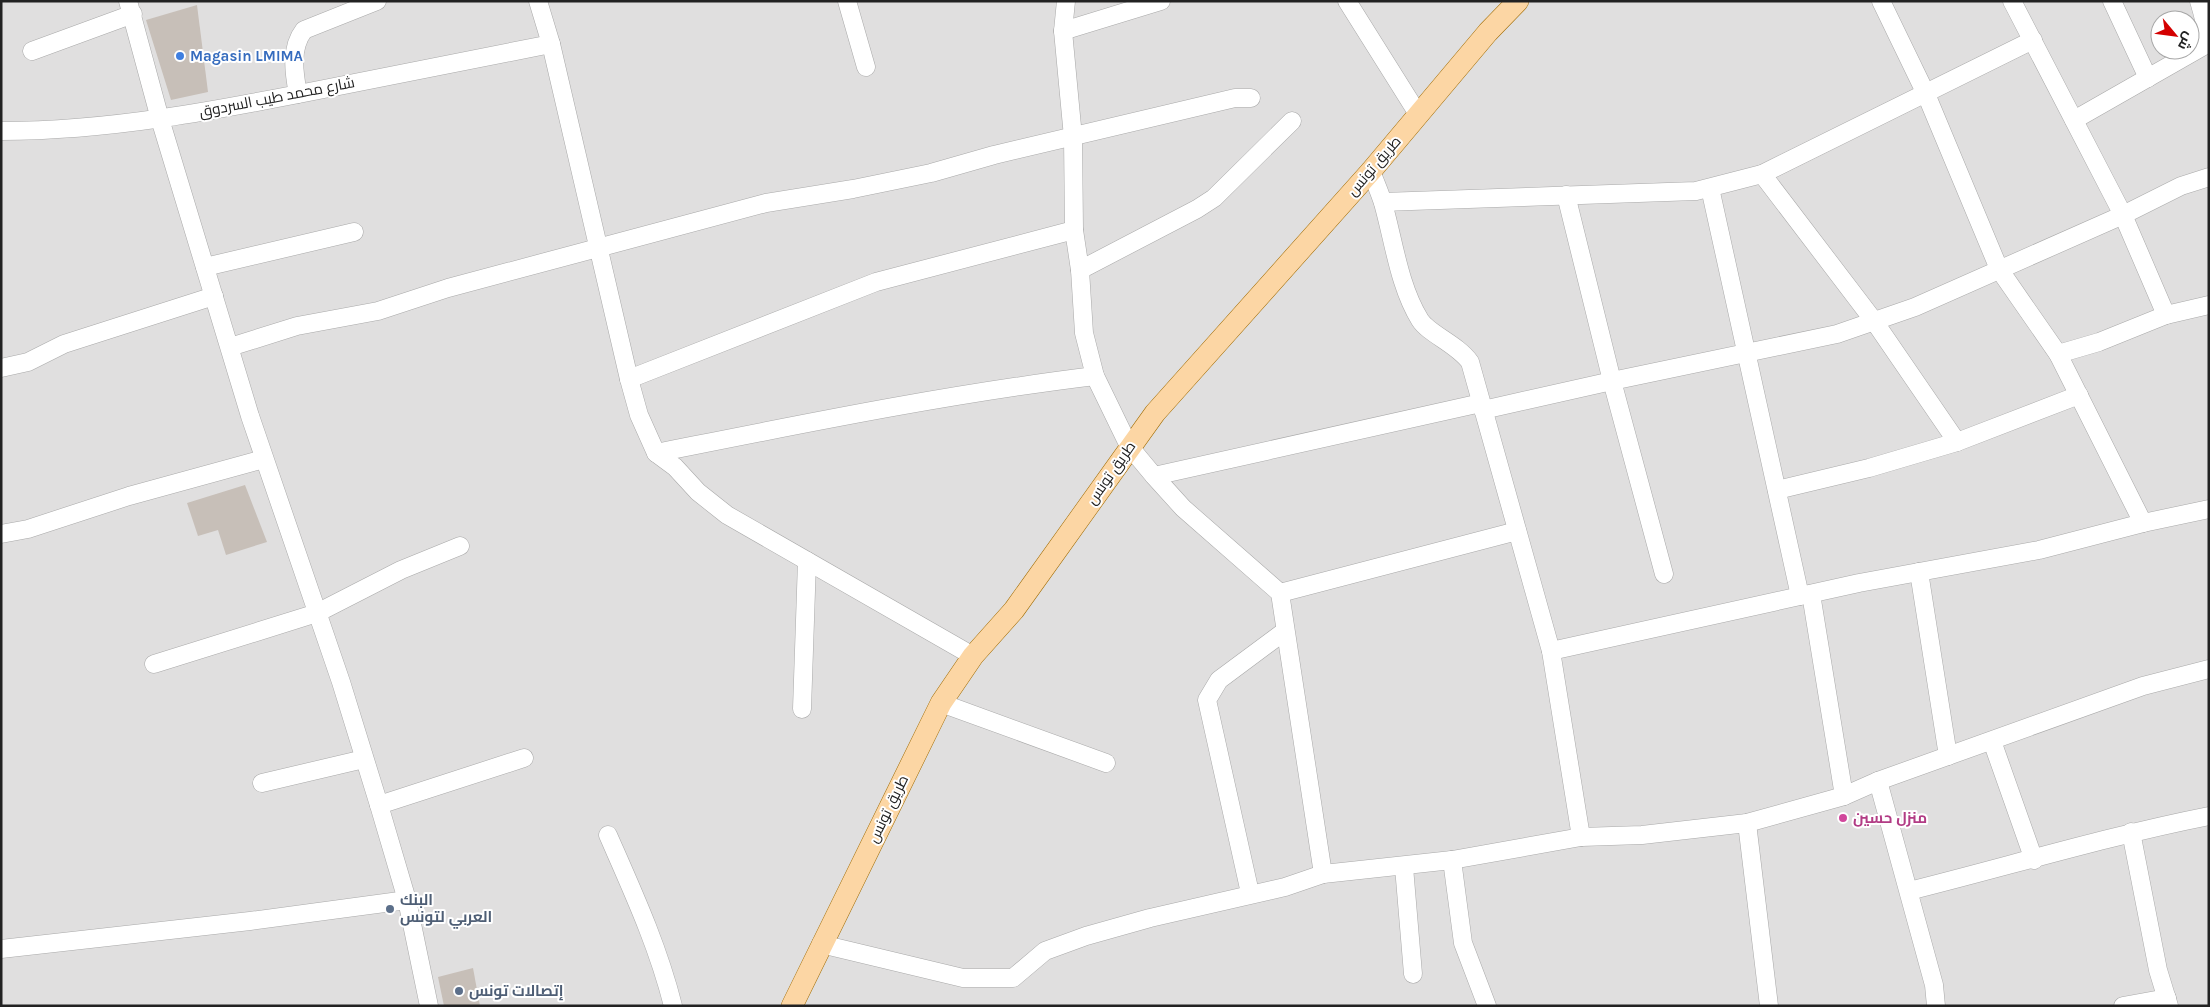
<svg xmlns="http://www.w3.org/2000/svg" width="2210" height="1007" font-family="Karla,Cairo,sans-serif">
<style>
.residential{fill:#e0dfdf;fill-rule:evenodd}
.building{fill:#c7bfb8}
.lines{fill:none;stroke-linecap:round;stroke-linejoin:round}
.minor-casing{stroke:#a9a9a9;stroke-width:19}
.major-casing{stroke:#a06b00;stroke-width:22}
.minor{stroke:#fff;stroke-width:18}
.major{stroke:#fcd6a4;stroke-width:21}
.shop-dot{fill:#3f7fe0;stroke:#fff;stroke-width:2}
.hotel-dot{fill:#d1479c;stroke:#fff;stroke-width:2}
.service-dot{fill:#5c6f8a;stroke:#fff;stroke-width:2}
.labels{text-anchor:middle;stroke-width:4;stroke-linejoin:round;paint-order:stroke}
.shop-label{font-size:15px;font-weight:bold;fill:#366cbe;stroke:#fff;text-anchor:start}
.street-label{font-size:15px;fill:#222;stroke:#fff}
.hotel-label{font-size:15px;font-weight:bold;fill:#b23c85;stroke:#fff;text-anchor:start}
.service-label{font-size:15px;font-weight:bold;fill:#4e5e75;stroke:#fff;text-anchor:start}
</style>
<rect width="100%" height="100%" fill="#f2efe9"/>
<path class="residential" d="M1 1H2209V1006H1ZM2160 20H2190V50H2160Z"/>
<g class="building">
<path d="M197 5 208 92 171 100 146 20Z"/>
<path d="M245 485 267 542 226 555 218 530 198 536 187 503Z"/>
<path d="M473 968 480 1006H444L438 977Z"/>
</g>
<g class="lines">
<g class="minor-casing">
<g id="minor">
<path d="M128 1 160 119 250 416 341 682 379 805 407 900 429 1006"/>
<path d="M538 1 551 44 629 379 639 415 656 453 675 467 698 492 727 515 973 656"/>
<path d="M847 1 866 67"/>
<path d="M1066 1 1063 31 1073 137 1074 230 1080 270 1084 333 1095 376 1129 446 1154 476 1183 508 1280 593 1323 874"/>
<path d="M1347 1 1418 114"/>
<path d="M1881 1 1926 94 1999 269 2058 354 2143 523"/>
<path d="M2012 1 2123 215 2166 315 2099 342 2058 354"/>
<path d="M2112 1 2148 78"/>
<path d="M1063 31 1161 1"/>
<path d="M32 51 133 14"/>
<path d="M298 94C294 73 290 48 304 30L377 1"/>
<path d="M2074 120 2202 47C2210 35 2203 15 2199 1"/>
<path d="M1 131C110 131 218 110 324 89 400 74 475 59 551 44"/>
<path d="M1371 171C1375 182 1380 193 1383 203 1394 242 1399 286 1420 320 1429 334 1457 344 1470 362L1551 651 1581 837"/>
<path d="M1762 174 1874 321 1957 442"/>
<path d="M1710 188 1800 596"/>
<path d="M1566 195 1612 381 1664 574"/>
<path d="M1383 202 1696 191 1762 174 2033 40"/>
<path d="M205 267 354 232"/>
<path d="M1080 270 1197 209 1214 198 1292 121"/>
<path d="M2166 315 2209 305"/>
<path d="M230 347 297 326 378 311 448 288 766 203 853 189 931 173 994 155 1235 98H1251"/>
<path d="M1 368 28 362 64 344 214 296"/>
<path d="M629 379 876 282 1074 230"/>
<path d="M1483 410 1612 381 1837 334 1915 307 2123 215 2181 186 2209 177"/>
<path d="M656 453C802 424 947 394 1095 376"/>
<path d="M1154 476 1481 403"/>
<path d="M1777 490 1869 468 1957 442 2079 395"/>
<path d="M1 534 28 529 129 496 264 459"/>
<path d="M1919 572 1948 756"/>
<path d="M1280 593 1517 531"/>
<path d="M1811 594 1844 796"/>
<path d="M1551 651 1859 583 2039 550 2143 523 2209 509"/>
<path d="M154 664 317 613 401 570 460 546"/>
<path d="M941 703 1106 763"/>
<path d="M802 709 807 561"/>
<path d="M1992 741 2034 860"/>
<path d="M1878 781 1934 985 1936 1006"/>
<path d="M262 783 364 759"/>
<path d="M379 805 524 758"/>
<path d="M1747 823 1769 1006"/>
<path d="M2131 832 2158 970 2169 1006"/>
<path d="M608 835C633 892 658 946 673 1006"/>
<path d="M1452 860 1463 943 1487 1006"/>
<path d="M1404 867 1413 974"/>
<path d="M1909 891C2009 866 2108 836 2209 816"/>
<path d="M1250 893 1207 700 1219 680 1285 631"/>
<path d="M821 944 963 978H1013L1045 951 1086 936 1150 918 1285 887 1323 874 1452 860 1581 837 1642 835 1747 823 1844 796 1878 781 2143 686 2209 669"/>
<path d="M1 949 250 921 407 900"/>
<path d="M2123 1006 2167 998"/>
</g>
</g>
<g class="major-casing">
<path id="major" d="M792 1006 941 703 973 656 1014 610 1155 413 1371 171 1488 32 1518 1"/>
</g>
<use href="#minor" class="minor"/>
<use href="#major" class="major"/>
</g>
<circle class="shop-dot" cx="180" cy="56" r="5"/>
<circle class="hotel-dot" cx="1843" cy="818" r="5"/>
<g class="service-dot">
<circle cx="390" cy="909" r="5"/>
<circle cx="459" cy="991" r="5"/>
</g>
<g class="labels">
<g class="shop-label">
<text x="190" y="61">Magasin LMIMA</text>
</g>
<g class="street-label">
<text transform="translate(277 97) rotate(-11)" y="5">شارع محمد طيب السردوق</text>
<text transform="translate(1374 166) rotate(-49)" y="5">طريق تونس</text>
<text transform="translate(1111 473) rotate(-55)" y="5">طريق تونس</text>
<text transform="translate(888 809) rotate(-64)" y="5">طريق تونس</text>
</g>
<g class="hotel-label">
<text x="1853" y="823">منزل حسين</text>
</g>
<g class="service-label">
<text x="400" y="905">البنك<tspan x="400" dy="17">العربي لتونس</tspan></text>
<text x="469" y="996">إتصالات تونس</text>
</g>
</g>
<rect width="2210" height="1007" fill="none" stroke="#222222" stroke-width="5"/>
<g transform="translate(2175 35) rotate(119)"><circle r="24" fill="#ffffff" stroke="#a7a7a7"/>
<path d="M0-4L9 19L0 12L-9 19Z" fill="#d40000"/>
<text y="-8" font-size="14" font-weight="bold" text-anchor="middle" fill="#222222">ش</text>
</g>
</svg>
